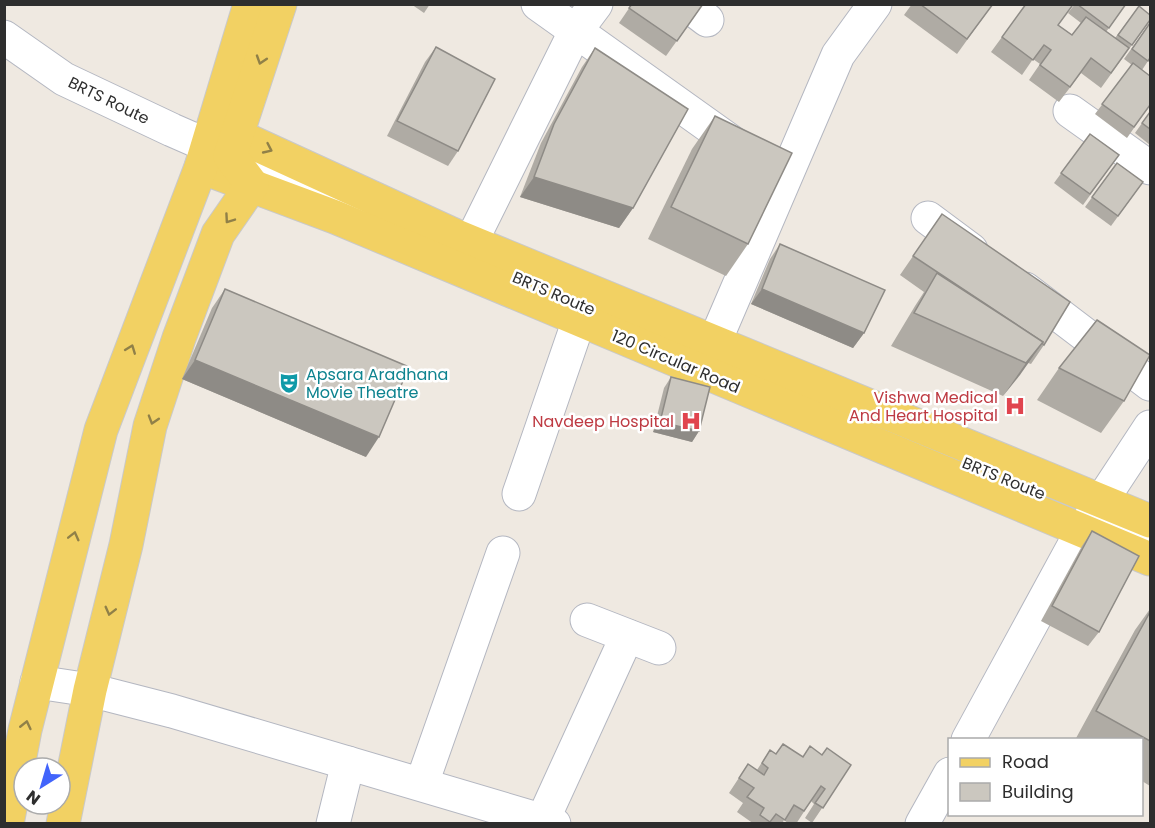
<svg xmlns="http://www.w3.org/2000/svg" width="1155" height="828" font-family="Poppins,sans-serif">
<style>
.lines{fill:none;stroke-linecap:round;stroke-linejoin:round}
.minor-casing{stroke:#b4b7c1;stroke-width:35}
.major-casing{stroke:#c9c9c9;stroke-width:35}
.minor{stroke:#fff;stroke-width:33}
.major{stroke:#f2d163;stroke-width:33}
.wall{fill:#afaba4}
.shaded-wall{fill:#8e8b86}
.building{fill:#cbc7bf;stroke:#8e8b86;stroke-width:1.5}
.oneway{stroke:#908048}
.labels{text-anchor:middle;stroke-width:5;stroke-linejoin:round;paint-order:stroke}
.street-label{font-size:16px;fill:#2e2e2e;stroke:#fff}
.culture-label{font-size:16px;fill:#0d838f;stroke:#fff;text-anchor:start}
.health-label{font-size:16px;fill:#be3a42;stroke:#fff;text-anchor:end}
</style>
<rect width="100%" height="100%" fill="#efe9e1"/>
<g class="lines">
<g class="minor-casing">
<g id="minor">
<path d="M538 4 744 151"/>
<path d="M686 4 707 20"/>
<path d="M4 37 64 79 172 130 348 207"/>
<path d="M1070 111 1150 168"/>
<path d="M928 218 971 250"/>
<path d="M471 242 575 32 596 4"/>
<path d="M1025 289 1150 384"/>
<path d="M715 341 838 55 875 4"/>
<path d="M519 494 579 320"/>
<path d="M1103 518 1150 539"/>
<path d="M587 620 659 648"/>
<path d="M37 682 90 690 172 711 554 824"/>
<path d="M968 740 1083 529 1150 427"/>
<path d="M422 783 503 553"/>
<path d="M333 824 348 763"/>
<path d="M541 824 627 636"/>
<path d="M922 824 950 774"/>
</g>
</g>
<g class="major-casing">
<g id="major">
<path d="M214 125 454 235 1150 521"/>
<path d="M201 167 335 217 1150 559"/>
<path d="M7 824 25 730 101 430 201 167 250 4"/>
<path d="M63 824 90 690 126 545 150 426 179 338 218 234 252 185 230 156 280 4"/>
</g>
</g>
<use href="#minor" class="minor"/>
<use href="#major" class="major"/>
</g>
<g class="wall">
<path d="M411 4H430L424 13Z"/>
<path d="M632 4H703L666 56 619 23Z"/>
<path d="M912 4H993L957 54 904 15Z"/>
<path d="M1075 4H1126L1106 32 1115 38 1139 6 1150 20 1101 88 1081 73 1059 102 1029 80 1040 64 1033 59 1022 75 991 52 1002 37 1058 26 1072 35 1081 23 1068 13Z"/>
<path d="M1150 23V58L1142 70 1150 105 1127 138 1095 114 1132 65 1124 59Z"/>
<path d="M436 47 458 151 448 166 387 136 425 62Z"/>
<path d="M595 48 633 208 619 228 520 197 541 143 582 67Z"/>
<path d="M1150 112V145L1135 133Z"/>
<path d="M715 116 748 244 726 276 648 239 692 149Z"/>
<path d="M1090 134 1119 155 1083 205 1054 183Z"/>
<path d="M1117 163 1143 182 1111 226 1085 207Z"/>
<path d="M942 214 1044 345 1031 364 1028 363 1003 396 891 346 915 306 924 292 900 275Z"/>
<path d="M780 244 864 333 853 348 751 304 770 259Z"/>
<path d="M225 289 366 457 182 379 212 308Z"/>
<path d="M1059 368 1124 401 1101 433 1037 400Z"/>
<path d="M671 377 699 431 692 442 653 432 664 388Z"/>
<path d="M1092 531 1099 632 1088 646 1041 621 1082 546Z"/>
<path d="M1150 609V786L1142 781V740H1075L1135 630Z"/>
<path d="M770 750 776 754 802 757 822 755 851 765 812 823 805 818 814 804 811 801 796 824H789L784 820 782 824H754L737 812 743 803 729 793 748 764 757 770Z"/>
</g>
<g class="shaded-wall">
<path d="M534 177 633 208 619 228 520 197Z"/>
<path d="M762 289 864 333 853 348 751 304Z"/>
<path d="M1043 342 1020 375 1003 396 1026 363Z"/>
<path d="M195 360 379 437 366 457 182 379Z"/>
<path d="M660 422 699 431 692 442 653 432Z"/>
</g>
<g class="building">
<path d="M632 4H703L677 41 629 8Z"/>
<path d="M920 4H993L967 39Z"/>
<path d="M1026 4H1069L1072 6 1058 25 1072 35 1086 17 1129 48 1111 73 1091 58 1070 87 1040 65 1051 50 1044 45 1033 60 1002 37Z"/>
<path d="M1077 4H1126L1109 28Z"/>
<path d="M1139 6 1150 15V20L1132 45 1118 35Z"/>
<path d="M1150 23V58L1148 61 1132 49Z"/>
<path d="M436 47 495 79 458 151 397 121Z"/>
<path d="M595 48 688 109 633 208 534 177 554 124Z"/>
<path d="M1133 63 1150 76V105L1134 127 1102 104Z"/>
<path d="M1150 112V129L1142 123Z"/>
<path d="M715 116 792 153 748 244 671 207Z"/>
<path d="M1090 134 1119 155 1090 194 1061 173Z"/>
<path d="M1117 163 1143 182 1118 216 1092 197Z"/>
<path d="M942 214 1070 302 1044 345 1042 343 1043 342 913 256Z"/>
<path d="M780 244 885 290 864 333 762 289Z"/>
<path d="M937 273 1043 342 1026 363 914 313Z"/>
<path d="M225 289 409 367 379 437 195 360Z"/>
<path d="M1097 320 1150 355 1124 401 1059 368Z"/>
<path d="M671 377 710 387 699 431 660 422Z"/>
<path d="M1092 531 1139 556 1099 632 1052 606Z"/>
<path d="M1150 612V741L1096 711Z"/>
<path d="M783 744 803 757 810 746 822 755 827 748 851 765 823 808 815 803 825 789 821 786 804 811 794 805 785 820 776 814 770 822 760 815 764 808 747 797 754 788 739 778 748 764 764 775 768 768 762 763 770 750 776 754Z"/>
</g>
<defs><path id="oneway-chevron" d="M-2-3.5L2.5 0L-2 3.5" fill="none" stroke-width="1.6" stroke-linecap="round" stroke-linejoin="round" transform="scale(1.5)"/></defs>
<g class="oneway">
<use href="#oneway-chevron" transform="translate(261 60) rotate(108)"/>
<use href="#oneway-chevron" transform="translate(268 149) rotate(25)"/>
<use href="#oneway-chevron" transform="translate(229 219) rotate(125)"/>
<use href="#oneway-chevron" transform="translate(131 349) rotate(-69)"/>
<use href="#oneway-chevron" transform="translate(153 420) rotate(107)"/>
<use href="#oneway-chevron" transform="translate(74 536) rotate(-76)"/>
<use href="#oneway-chevron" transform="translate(110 611) rotate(104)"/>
<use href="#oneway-chevron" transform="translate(26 725) rotate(-77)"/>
</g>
<defs>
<g id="theatre-bare" transform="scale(1.62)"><path d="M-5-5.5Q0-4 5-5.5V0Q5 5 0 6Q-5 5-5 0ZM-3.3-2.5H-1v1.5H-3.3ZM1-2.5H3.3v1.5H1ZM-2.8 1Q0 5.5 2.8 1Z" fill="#0f9aa8" stroke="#fff" stroke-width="2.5" paint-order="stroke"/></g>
<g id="hospital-bare" transform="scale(1.62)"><path d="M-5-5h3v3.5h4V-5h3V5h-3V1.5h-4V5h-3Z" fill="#e0444e" stroke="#fff" stroke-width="2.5" paint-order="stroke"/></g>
</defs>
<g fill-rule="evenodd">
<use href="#theatre-bare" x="289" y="383"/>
<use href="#hospital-bare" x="1015" y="406"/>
<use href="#hospital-bare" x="691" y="421"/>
</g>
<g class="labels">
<g class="street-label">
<text transform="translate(109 100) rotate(26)" y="6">BRTS Route</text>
<text transform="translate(554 293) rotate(23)" y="6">BRTS Route</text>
<text transform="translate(676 361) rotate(23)" y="6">120 Circular Road</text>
<text transform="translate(1004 478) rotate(22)" y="6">BRTS Route</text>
</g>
<g class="culture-label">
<text x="306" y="380">Apsara Aradhana<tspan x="306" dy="18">Movie Theatre</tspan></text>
</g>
<g class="health-label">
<text x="998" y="403">Vishwa Medical<tspan x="998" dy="18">And Heart Hospital</tspan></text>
<text x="674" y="427">Navdeep Hospital</text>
</g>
</g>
<rect width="1155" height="828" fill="none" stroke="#2e2e2e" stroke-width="12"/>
<rect x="948" y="738" width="195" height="78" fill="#ffffff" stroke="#ababab" stroke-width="1.5"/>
<rect x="960" y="758" width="30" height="9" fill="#f2d163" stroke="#ababab" stroke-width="1.5"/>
<text x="1002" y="768" font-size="18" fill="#2e2e2e">Road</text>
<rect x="960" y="783" width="30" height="18" fill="#cbc7bf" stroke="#ababab" stroke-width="1.5"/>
<text x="1002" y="798" font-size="18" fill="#2e2e2e">Building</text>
<g transform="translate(42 786) rotate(217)"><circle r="28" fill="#ffffff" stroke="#ababab" stroke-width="1.5"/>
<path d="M0-4.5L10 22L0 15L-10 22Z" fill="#4264fb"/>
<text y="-9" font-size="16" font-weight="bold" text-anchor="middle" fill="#2e2e2e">N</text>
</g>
</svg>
